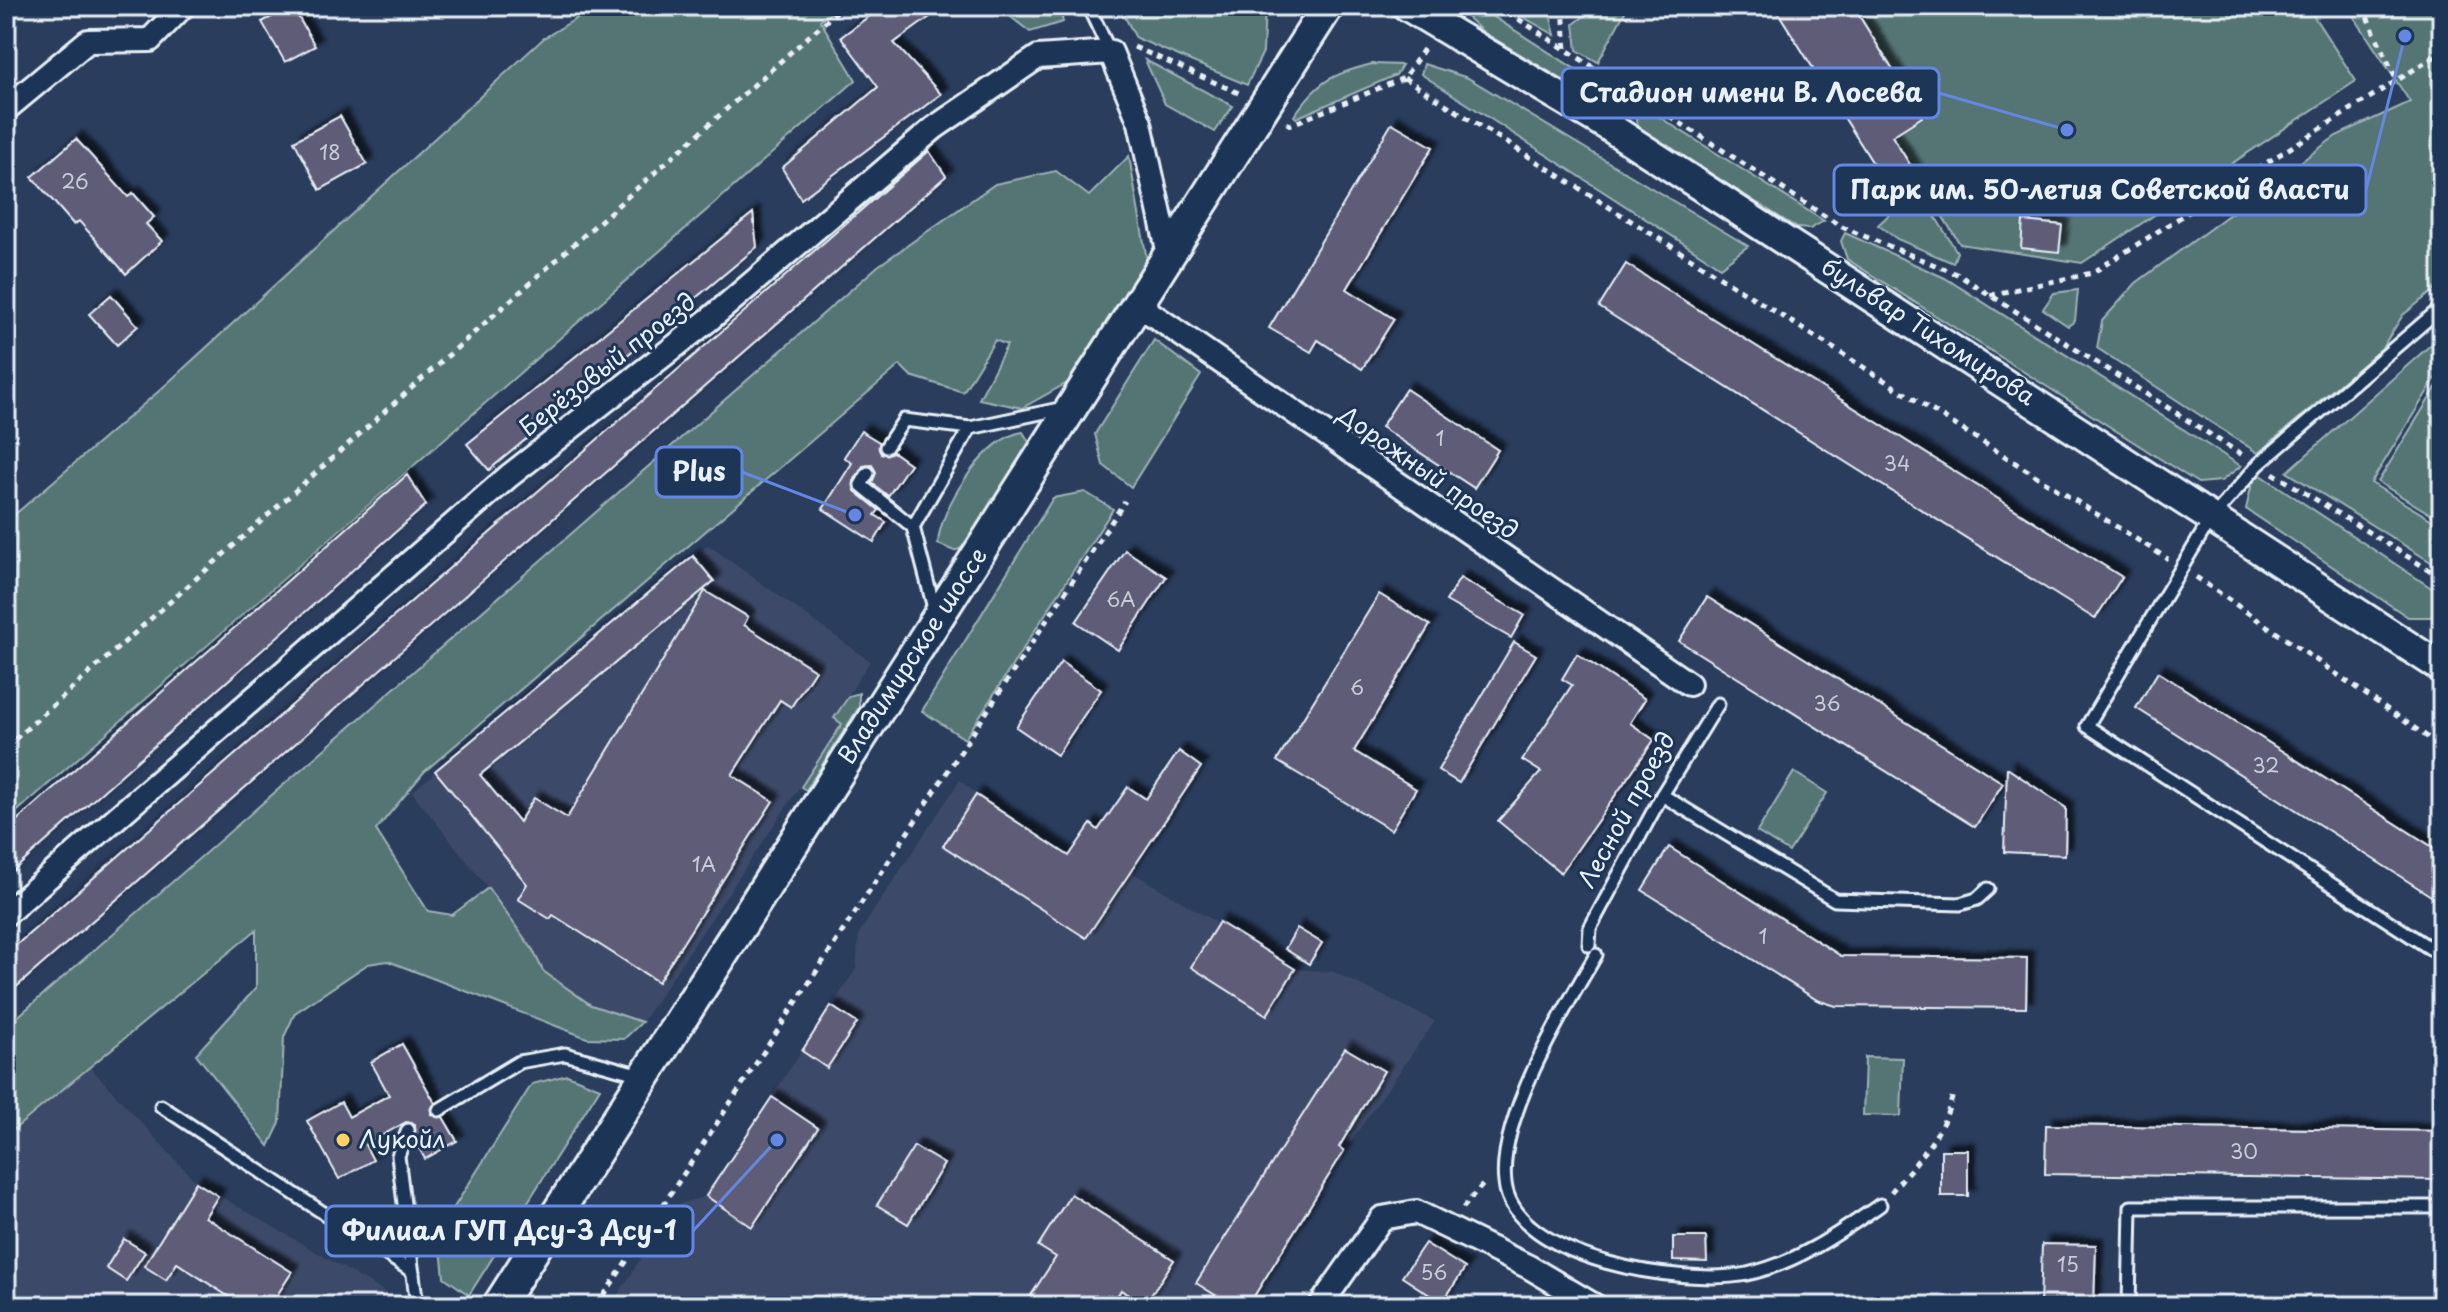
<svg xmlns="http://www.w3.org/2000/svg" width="2448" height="1312" font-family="'Playpen Sans',sans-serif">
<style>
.built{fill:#3d4968}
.green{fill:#557575;stroke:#9eb3b6;stroke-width:2}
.building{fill:#5f5b77;stroke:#e8f1f8;stroke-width:2;filter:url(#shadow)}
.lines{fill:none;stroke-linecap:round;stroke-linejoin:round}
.service-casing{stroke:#e8f1f8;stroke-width:17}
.minor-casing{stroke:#e8f1f8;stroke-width:28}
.tertiary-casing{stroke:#e8f1f8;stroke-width:34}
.secondary-casing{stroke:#e8f1f8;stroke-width:36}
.path{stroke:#e8f1f8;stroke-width:5;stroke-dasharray:6 6;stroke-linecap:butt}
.service{stroke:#1d3557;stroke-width:11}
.minor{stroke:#1d3557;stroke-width:22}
.tertiary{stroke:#1d3557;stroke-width:28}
.secondary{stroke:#1d3557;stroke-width:30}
.poi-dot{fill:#ffd166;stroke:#1d3557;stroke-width:3}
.labels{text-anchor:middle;stroke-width:6;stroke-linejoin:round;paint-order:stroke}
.number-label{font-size:20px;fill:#c6ccd8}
.street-label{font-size:24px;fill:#e8f1f8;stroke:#1d3557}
.poi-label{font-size:24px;fill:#e8f1f8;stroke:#1d3557;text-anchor:start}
.leader{fill:none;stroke:#6487e3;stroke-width:3}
.callout-dot{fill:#6487e3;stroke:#1d3557;stroke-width:3}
.callout{fill:#1d3557;stroke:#6487e3;stroke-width:3}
.callout-label{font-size:26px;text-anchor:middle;font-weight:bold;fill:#e8f1f8}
</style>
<defs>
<filter id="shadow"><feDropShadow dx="7" dy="-7" stdDeviation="2" flood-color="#0009"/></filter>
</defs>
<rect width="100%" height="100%" fill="#2a3d5d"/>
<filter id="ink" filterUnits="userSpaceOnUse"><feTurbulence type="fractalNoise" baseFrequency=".0125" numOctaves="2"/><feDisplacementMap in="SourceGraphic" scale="16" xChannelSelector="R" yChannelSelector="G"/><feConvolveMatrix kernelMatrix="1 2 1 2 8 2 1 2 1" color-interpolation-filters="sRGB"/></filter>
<g filter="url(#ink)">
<g class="built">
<path d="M708 545 870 661 834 718 842 724 642 1022 591 1005 543 971 533 950 488 888 412 792Z"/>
<path d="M960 780 977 795 1118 887 1130 871 1295 969 1334 972 1435 1021 1344 1151 1248 1306H620L613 1302 676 1205 706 1196 856 969 859 933Z"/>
<path d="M90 1067 196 1182 383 1291 392 1306H6V1136Z"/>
</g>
<g class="green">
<path d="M597 6H842L820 20 856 80 6 821V522L159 391 544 38Z"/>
<path d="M997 6H1059L1063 22 1030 32Z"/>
<path d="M1119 6H1265L1263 52 1247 85 1136 38Z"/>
<path d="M1507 6H1548L1555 35 1509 9Z"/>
<path d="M1597 6H1628L1598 62 1577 50 1574 24Z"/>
<path d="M1774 6H2307L2356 81 2082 263 1960 244 1919 179 1893 195Z"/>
<path d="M2347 6H2442V284L2403 315 2382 348 2258 453 2097 348 2102 321 2136 283 2336 136 2410 102Z"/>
<path d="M1457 8 1483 10 1608 90 1587 94 1483 32Z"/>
<path d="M1145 60 1233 106 1215 132 1165 104Z"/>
<path d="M1372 64 1402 65 1396 75 1296 118 1294 116C1318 81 1332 74 1372 64Z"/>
<path d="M1424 64 1468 78 1748 246 1720 267 1421 74Z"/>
<path d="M1637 103 1824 221 1810 229 1797 228 1641 130 1636 121Z"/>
<path d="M1129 156 1147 260 1074 379 1022 408 979 399 1007 345 995 340 963 392 911 376 900 365 424 772 376 830 428 911 452 915 488 888 533 950 543 971 591 1005 642 1022 624 1039 587 1038 388 961 368 964 295 1013 284 1037 280 1123 269 1146 196 1054 256 988V930L6 1136V1027L878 266 995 184 1056 171 1089 196Z"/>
<path d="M1907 198 1927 203 1957 252 1953 263 1897 239 1878 225Z"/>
<path d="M1845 233 1945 278 2241 466 2221 481 2198 483 1847 259 1841 241Z"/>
<path d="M2078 290 2075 321 2068 326 2043 309 2054 293Z"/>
<path d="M2442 335V368L2371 483 2442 526V569L2287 472Z"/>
<path d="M1154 340 1201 375 1131 487 1103 465 1095 434Z"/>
<path d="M2442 378V521L2378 482Z"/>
<path d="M1023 432 1029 442 965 547 954 551 938 544C939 508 986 436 1023 432Z"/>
<path d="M2261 475 2442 595V610L2439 608 2431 617H2408L2246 509 2253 479Z"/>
<path d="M1085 492 1113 509 965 739 922 711 1053 498Z"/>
<path d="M859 693V707L806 790 801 787 842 724 834 718 849 696Z"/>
<path d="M1794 772 1827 793 1789 852 1757 832Z"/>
<path d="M1865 1057 1903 1058 1901 1116 1863 1115Z"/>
<path d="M567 1075 600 1088 469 1295 444 1277 439 1231 532 1084Z"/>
</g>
<g class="building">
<path d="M292 6 315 46 285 62 262 22Z"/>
<path d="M883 6H945L894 43 941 94 801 199 782 168 878 87 841 37Z"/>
<path d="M1774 6H1853L1922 117 1892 136 1919 179 1893 195Z"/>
<path d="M340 116 367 164 320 190 294 141Z"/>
<path d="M1392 123 1433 147 1347 289 1394 319 1362 369 1318 340 1311 352 1269 328Z"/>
<path d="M76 139 128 197 133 193 154 217 146 224 162 241 126 274 79 221 74 225 32 177Z"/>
<path d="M929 151 946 176 6 996V954Z"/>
<path d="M753 213 757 247 489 470 467 444Z"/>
<path d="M2023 221 2062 225 2059 252 2021 248Z"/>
<path d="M1626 264 2122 577 2095 619 1599 307Z"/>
<path d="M111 295 138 326 117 345 89 314Z"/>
<path d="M1406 389 1498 450 1474 488 1381 427Z"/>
<path d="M861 431 879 442 881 454 893 452 910 464 888 496 872 483 876 472 872 465 863 466 854 481 855 491 879 510 875 515 886 522 874 542 823 509 852 463 844 457Z"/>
<path d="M407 475 426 505 6 877V830Z"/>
<path d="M1125 550 1166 577 1118 650 1076 622Z"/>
<path d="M693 556 714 581 480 775 519 822 534 798 567 818 705 591 748 617 744 625 815 670 791 707 780 700 732 775 773 801 658 982 553 915 550 919 518 899 527 884 435 771Z"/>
<path d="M1460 578 1524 615 1511 638 1446 601Z"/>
<path d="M1379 594 1430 625 1354 751 1416 789 1391 830 1277 761Z"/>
<path d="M1707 597 2003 783 1975 827 1679 641Z"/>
<path d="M1514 642 1536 655 1459 783 1438 770Z"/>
<path d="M1577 654 1645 699 1630 723 1654 740 1561 873 1498 821 1541 772 1522 760 1572 685 1562 679Z"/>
<path d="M1061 662 1101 690 1057 755 1016 727Z"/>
<path d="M2158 672 2442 853V903L2136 708Z"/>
<path d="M1179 751 1201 767 1086 938 943 846 976 795 1069 856 1091 824 1098 830 1128 787 1146 799Z"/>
<path d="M2007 768 2066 808 2065 855 2004 852Z"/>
<path d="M1669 847 1841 956 2027 958 2026 1008 1836 1006 1817 1000 1642 890Z"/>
<path d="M1219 922 1295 969 1267 1015 1191 967Z"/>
<path d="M1297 928 1322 943 1309 964 1285 949Z"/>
<path d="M831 1006 857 1023 827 1068 802 1051Z"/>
<path d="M402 1044 435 1103 431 1114 443 1117 457 1141 425 1159 414 1139 415 1125 406 1122 365 1145 373 1160 339 1179 307 1121 341 1102 349 1117 389 1095 371 1062Z"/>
<path d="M1345 1048 1384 1071 1339 1147 1344 1151 1248 1306H1233L1196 1283Z"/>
<path d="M772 1097 818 1128 752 1227 706 1196Z"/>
<path d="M2046 1125 2442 1131V1180L2045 1174Z"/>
<path d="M914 1146 944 1164 908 1224 877 1205Z"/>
<rect x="1941" y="1150" width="27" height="46"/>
<path d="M196 1182 218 1196 205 1217 292 1272 270 1306H243L177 1263 166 1280 144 1266Z"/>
<path d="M1071 1194 1174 1260 1144 1306 1121 1290 1111 1306H1024L1056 1257 1038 1246Z"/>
<path d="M1673 1237H1706L1707 1262 1673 1261Z"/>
<path d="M124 1239 145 1252 126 1281 106 1268Z"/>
<path d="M1425 1243 1465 1268 1442 1303 1402 1277Z"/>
<path d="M2042 1244 2096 1245 2094 1306H2040Z"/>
</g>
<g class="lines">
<g class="service-casing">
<g id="service">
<path d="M1088 6 1110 52"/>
<path d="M2442 307 2259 464 2210 520 2087 726 2442 956"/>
<path d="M886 447 904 420 970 428"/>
<path d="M868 473 861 485 913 527"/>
<path d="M935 612 913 527 970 428 1064 408"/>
<path d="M1662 795 1835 900 1960 904 1977 899 1988 889"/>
<path d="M1589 945 1590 928 1662 795 1718 704"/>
<path d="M1596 955C1564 1009 1497 1120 1505 1183 1514 1261 1685 1286 1747 1274 1797 1263 1838 1234 1880 1205"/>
<path d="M161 1106 413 1272"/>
<path d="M439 1110 519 1062 565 1054 644 1076"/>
<path d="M408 1130 398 1156 417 1306"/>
<path d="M2129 1306 2131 1207H2442"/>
</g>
</g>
<g class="minor-casing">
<g id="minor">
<path d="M6 109 88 41 150 40 183 6"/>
<path d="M1137 304 1689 684"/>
<path d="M6 914 509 476 710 319 934 128 1038 57 1111 52 1140 123 1169 255"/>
<path d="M1320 1306 1382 1218 1416 1212 1529 1267 1595 1306"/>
</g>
</g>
<g class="tertiary-casing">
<path id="tertiary" d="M1407 6 1608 126 2442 668"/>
</g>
<g class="secondary-casing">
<path id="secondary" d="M498 1306 1328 6"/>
</g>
<g class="path">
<path d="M1498 6 1842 227 1957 274 2244 456"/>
<path d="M1563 6 1566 51"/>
<path d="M2362 6 2397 81"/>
<path d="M6 15 19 6"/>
<path d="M1134 47 1241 94"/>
<path d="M1404 78 2168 559"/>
<path d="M1287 123 1290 125 1404 78 1426 46"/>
<path d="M1990 295 2092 273 2442 52"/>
<path d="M2273 473 2442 578"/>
<path d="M2196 577 2442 747"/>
<path d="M6 747 843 6"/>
<path d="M1891 1192C1917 1161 1944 1134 1953 1094"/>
<path d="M1463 1208 1485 1182"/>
<path d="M597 1306 1125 501"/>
</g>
<use href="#service" class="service"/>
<use href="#minor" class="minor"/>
<use href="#tertiary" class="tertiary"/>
<use href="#secondary" class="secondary"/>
</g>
</g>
<circle class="poi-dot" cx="343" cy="1140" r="8"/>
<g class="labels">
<g class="number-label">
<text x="330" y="160">18</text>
<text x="75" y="189">26</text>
<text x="1440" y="446">1</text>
<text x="1897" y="471">34</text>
<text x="1121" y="607">6А</text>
<text x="1357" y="695">6</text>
<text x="1827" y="711">36</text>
<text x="2266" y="773">32</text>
<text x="704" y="872">1А</text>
<text x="1763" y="944">1</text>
<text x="2244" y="1159">30</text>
<text x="2068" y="1272">15</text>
<text x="1434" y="1280">56</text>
</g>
<g class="street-label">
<text transform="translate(1928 332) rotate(33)" y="8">бульвар Тихомирова</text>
<text transform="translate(608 365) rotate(-38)" y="8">Берёзовый проезд</text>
<text transform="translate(1428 473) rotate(35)" y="8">Дорожный проезд</text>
<text transform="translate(913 656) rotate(-57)" y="8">Владимирское шоссе</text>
<text transform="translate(1627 810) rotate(-61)" y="8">Лесной проезд</text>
</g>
<g class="poi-label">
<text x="359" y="1148">Лукойл</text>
</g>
</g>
<path class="leader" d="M2067 130L1939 93M2405 36L2366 190M855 515L742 472M777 1140L693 1231"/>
<g class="callout-dot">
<circle cx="2067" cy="130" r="8"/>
<circle cx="2405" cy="36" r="8"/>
<circle cx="855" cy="515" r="8"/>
<circle cx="777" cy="1140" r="8"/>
</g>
<g class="callout">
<rect x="1562" y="68" width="377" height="50" rx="8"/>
<rect x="1834" y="165" width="532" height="50" rx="8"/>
<rect x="656" y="447" width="86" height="50" rx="8"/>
<rect x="326" y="1206" width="367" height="50" rx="8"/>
</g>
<g class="callout-label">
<text x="1751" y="102">Стадион имени В. Лосева</text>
<text x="2100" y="199">Парк им. 50-летия Советской власти</text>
<text x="699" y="481">Plus</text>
<text x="509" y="1240">Филиал ГУП Дсу-3 Дсу-1</text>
</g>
<rect width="2448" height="1312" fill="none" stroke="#1d3557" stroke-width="32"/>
<rect x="16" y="16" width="2416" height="1280" fill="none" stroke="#e8f1f8" stroke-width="3" filter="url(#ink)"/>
</svg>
